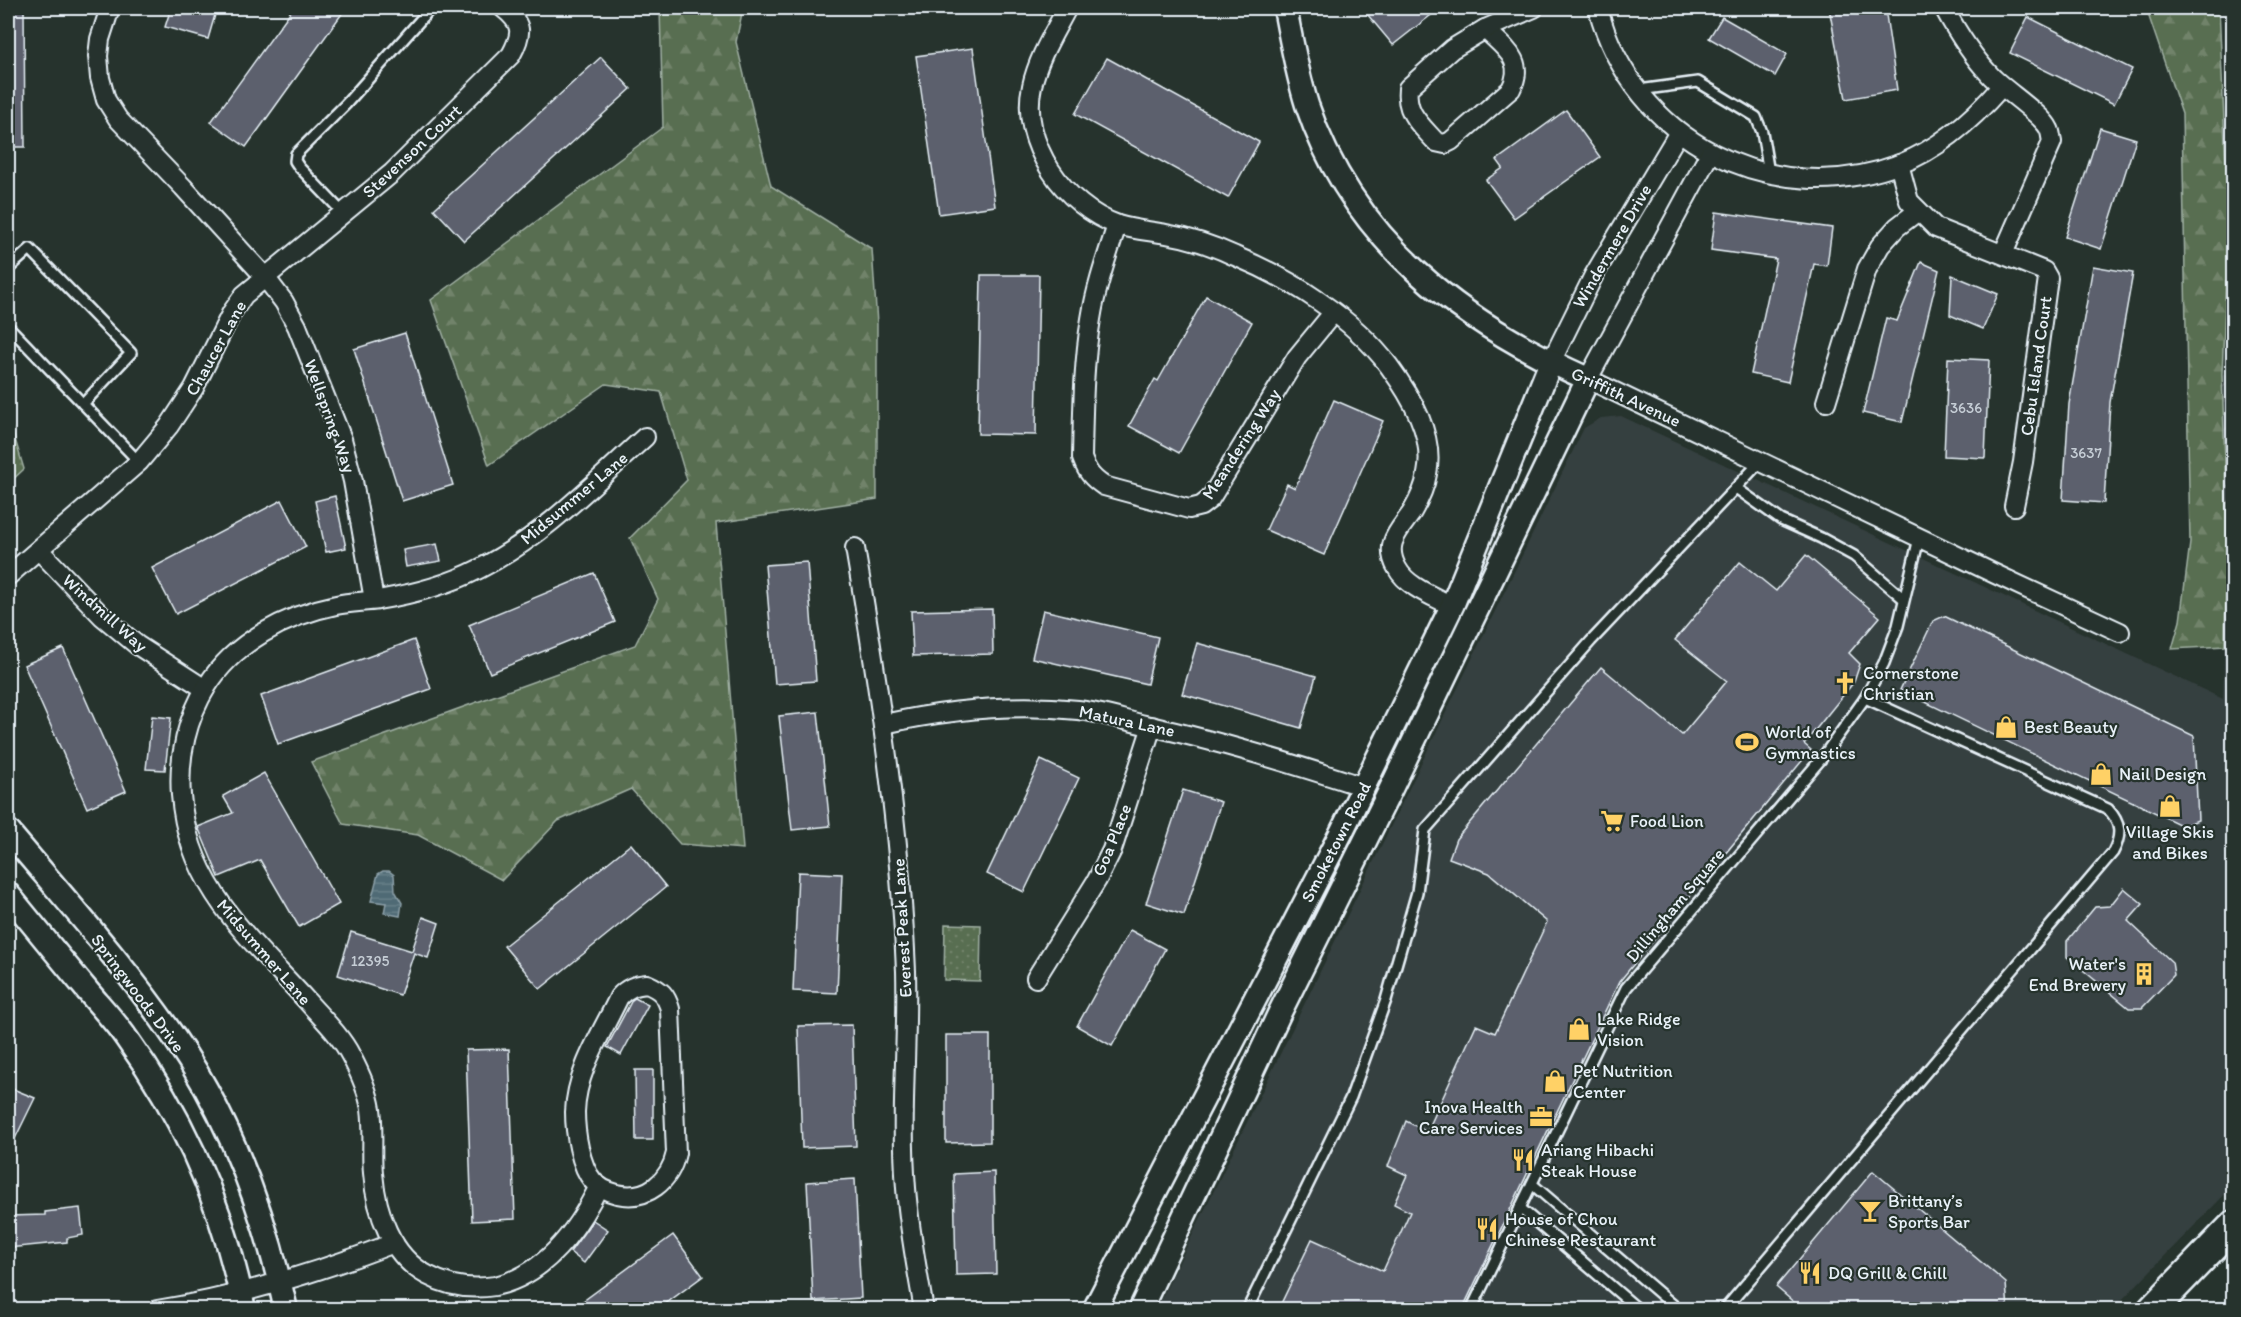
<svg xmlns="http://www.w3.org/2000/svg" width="2241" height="1317" font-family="Itim,sans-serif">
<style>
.built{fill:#364040}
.industrial{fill:url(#industrial-furrows)}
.green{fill:url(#green-dots);stroke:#a0b0a4;stroke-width:1.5}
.forest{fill:url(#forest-firs);stroke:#a0b0a4;stroke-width:1.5}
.water{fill:url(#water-rules);stroke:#8ca0a9;stroke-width:1.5}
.building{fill:#5b606d;stroke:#e8f1f8;stroke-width:1.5}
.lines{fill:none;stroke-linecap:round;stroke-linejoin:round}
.service-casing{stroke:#e8f1f8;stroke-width:14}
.minor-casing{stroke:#e8f1f8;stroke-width:22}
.tertiary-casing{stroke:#e8f1f8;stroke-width:27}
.primary-casing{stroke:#e8f1f8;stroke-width:33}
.service{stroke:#26332d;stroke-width:9}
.minor{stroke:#26332d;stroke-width:18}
.tertiary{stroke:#26332d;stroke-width:22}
.primary{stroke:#26332d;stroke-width:28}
.labels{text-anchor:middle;stroke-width:4.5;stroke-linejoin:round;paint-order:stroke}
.number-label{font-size:15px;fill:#c5cdd5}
.street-label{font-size:18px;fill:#e8f1f8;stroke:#26332d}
.poi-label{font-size:18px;fill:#e8f1f8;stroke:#26332d;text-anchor:start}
</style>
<defs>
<pattern id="industrial-furrows" width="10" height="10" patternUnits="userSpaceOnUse" patternTransform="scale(1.5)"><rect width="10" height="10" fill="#364040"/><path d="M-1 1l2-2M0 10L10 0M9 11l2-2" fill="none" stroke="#535c5c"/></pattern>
<pattern id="green-dots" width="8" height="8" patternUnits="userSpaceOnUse" patternTransform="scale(1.5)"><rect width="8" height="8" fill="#596e51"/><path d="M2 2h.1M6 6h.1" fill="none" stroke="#71836b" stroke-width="1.8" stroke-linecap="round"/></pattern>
<pattern id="forest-firs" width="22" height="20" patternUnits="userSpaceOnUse" patternTransform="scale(1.5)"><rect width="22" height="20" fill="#596e51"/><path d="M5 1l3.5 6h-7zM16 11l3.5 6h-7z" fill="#71836b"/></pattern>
<pattern id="water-rules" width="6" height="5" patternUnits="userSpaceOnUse" patternTransform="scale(1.5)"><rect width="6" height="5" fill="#4f6a74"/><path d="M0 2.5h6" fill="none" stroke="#688089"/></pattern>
</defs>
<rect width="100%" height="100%" fill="#26332d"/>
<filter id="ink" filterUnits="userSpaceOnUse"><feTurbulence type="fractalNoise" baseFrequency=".0167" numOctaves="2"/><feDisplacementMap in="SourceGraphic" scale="12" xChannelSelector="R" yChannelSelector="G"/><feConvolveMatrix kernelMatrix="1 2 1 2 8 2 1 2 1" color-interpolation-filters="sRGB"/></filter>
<g filter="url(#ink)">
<path class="built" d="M1621 416 2223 699 2227 521H2233V1186L2113 1309 1156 1310 1584 428 1601 418Z"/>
<path class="industrial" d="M2222 374H2233V521H2227Z"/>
<g class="green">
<path d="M8 416 24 469 8 484Z"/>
<path d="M945 924 981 925 980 981 944 980Z"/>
</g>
<g class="forest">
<path d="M660 8H743L736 42 771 186 872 249 877 324V499L716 523 743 849 680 844 631 789 558 821 502 880 418 835 343 824 311 762 635 645 658 599 630 538 687 480 661 392 606 384 489 465 431 300 663 127Z"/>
<path d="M2146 8H2219L2227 188 2234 194 2233 280 2226 281 2222 374 2227 521 2225 646 2172 649 2180 621 2190 543 2182 114Z"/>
</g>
<path class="water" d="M383 871H389L394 875 395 891 402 903 400 916 384 913 386 903 371 901 378 874Z"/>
<g class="building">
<path d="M8 8H24L25 147H8Z"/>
<path d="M171 8H217L208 39 165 27Z"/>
<path d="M293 8H346L246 147 211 122Z"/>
<path d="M1362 8H1440L1393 45Z"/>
<path d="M1829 8H1885L1897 90 1846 99Z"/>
<path d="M1722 17 1787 54 1775 76 1709 38Z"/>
<path d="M2028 17 2132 69 2114 104 2010 53Z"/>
<path d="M973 48 995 206 939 214 916 56Z"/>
<path d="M601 57 631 89 464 241 434 209Z"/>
<path d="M1107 58 1259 142 1228 198 1075 114Z"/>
<path d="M1566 110 1600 157 1514 218 1486 180 1503 168 1497 160Z"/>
<path d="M2100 128 2136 139 2101 249 2065 237Z"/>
<path d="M1716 212 1832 228 1827 266 1814 264 1788 382 1751 374 1776 259 1711 250Z"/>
<path d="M1921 262 1939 270 1902 422 1863 413 1886 318 1897 321Z"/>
<path d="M2093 266 2133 273 2110 402 2104 503 2063 500 2069 404Z"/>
<path d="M981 275H1039L1036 435 978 434Z"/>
<path d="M1952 275 1998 294 1983 329 1950 315Z"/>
<path d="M1206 296 1252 322 1179 453 1129 426 1155 379 1158 381Z"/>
<path d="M405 333 453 485 402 501 354 349Z"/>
<path d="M1948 358 1989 360 1985 458 1944 456Z"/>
<path d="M1334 400 1383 421 1324 555 1266 530 1287 484 1295 488Z"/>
<path d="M335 496 346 548 326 552 315 501Z"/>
<path d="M282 500 306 547 176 614 152 568Z"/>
<path d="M437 544 441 561 406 567 403 550Z"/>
<path d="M1806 555 1880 617 1849 653 1860 664 1854 682 1804 744 1811 750 1619 982 1462 1310H1278L1312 1239 1383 1271 1410 1212 1394 1204 1407 1175 1388 1166 1406 1121 1427 1132 1476 1025 1495 1033 1547 922 1489 873 1449 858 1456 839 1601 667 1682 735 1727 681 1675 640 1740 562 1776 591Z"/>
<path d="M807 562 816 681 775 684 765 565Z"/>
<path d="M594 573 615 622 490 673 469 625Z"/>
<path d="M992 609 993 654 913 656 911 611Z"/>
<path d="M1043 610 1158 637 1147 684 1032 658Z"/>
<path d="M1944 616 2194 736 2198 820 2183 826 1900 690 1933 621Z"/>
<path d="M414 640 431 689 278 744 261 696Z"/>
<path d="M1197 643 1316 676 1301 728 1182 694Z"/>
<path d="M63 648 126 791 87 808 24 665Z"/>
<path d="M818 712 830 826 792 830 779 716Z"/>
<path d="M152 716 171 718 165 770 146 769Z"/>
<path d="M1041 760 1079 778 1024 892 987 874Z"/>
<path d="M264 773 339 904 299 927 260 860 219 877 198 827 233 813 223 796Z"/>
<path d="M1183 790 1221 802 1184 915 1146 903Z"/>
<path d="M631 844 666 887 540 989 504 946Z"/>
<path d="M798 872 842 874 837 993 793 991Z"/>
<path d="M2124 888 2143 904 2128 921 2172 962 2174 975 2142 1008H2129L2067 957V941L2095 907 2110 906Z"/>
<path d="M423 917 439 923 428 958 414 953 400 995 338 975 351 932 412 951Z"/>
<path d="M1130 930 1165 949 1112 1046 1077 1026Z"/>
<path d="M635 998 648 1005 621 1055 607 1047 632 1000Z"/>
<path d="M852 1025 856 1146 802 1148 798 1026Z"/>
<path d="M946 1035H990V1142L946 1143Z"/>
<path d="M509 1049 515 1219 472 1221 466 1050Z"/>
<path d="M635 1070H653V1140H636Z"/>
<path d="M8 1087 35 1098 8 1153Z"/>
<path d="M1873 1171 2006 1283 2008 1310H1803L1776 1287Z"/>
<path d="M994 1172 996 1274 956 1275 954 1174Z"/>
<path d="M855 1179 861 1298 813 1301 807 1182Z"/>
<path d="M80 1208 83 1235 67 1238V1242L8 1248V1216L45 1215V1212Z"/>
<path d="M593 1220 608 1230 584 1263 570 1252Z"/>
<path d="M673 1235 703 1276 657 1310H571Z"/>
</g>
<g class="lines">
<g class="service-casing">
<g id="service">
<path d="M1639 90 1698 82 1756 117 1762 132 1769 173"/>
<path d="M343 213 299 167 295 161 296 154 346 104 431 8"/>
<path d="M8 269 30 249 131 353 83 404"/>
<path d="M8 326 139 462"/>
<path d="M1736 488 1781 520 1821 538 1854 556 1904 599"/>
<path d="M1532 1184 1679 1310"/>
<path d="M1520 1208 1639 1310"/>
<path d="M1247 1310 1351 1097 1386 1000 1417 892 1425 830 1591 641 1761 461"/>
<path d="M1471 1310 1626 988 1822 758 1865 698 1884 663 1898 626 1919 538"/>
<path d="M1724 1310 2113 852C2122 835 2121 823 2108 809L1865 698"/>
</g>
</g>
<g class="minor-casing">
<g id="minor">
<path d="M110 8 100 39 98 56 100 78 106 100 118 119 183 187 265 277 284 302 297 326 342 439 353 481 374 600"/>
<path d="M1067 8C1054 33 1038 58 1032 86 1019 142 1065 207 1118 225 1134 230 1150 231 1166 234 1190 238 1214 246 1235 256 1291 279 1352 317 1389 366 1411 396 1435 436 1427 474 1425 487 1419 500 1412 512 1400 530 1383 543 1397 568 1407 587 1433 596 1452 606"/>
<path d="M1598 8C1632 140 1772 212 1900 164 1939 149 1974 118 2001 87"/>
<path d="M1944 8C1957 32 1972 56 1991 76 2004 90 2043 115 2049 129 2051 133 2051 138 2052 142L2003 254"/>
<path d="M1485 29C1504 48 1526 60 1511 89L1451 141 1445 144 1436 142C1420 124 1405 113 1408 88L1452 49Z"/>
<path d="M1485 29 1534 8"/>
<path d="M1710 153 1588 379 1993 573 2120 632"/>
<path d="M1899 164 1909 201 1936 228 2044 271 2048 278 2023 462 2014 506"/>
<path d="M1117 225C1107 256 1096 287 1091 319 1083 365 1083 412 1082 458 1087 472 1092 478 1104 486L1189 509 1201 506 1210 499 1297 357 1333 313"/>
<path d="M1551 362 1594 275 1679 132"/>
<path d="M1826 402 1867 269 1880 246 1897 227 1918 211"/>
<path d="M855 548C879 688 900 829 906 971 908 1043 900 1116 906 1188 909 1229 917 1269 924 1310"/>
<path d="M39 550 102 616 137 645 205 689"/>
<path d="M8 576 139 462 169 426 194 388 232 312 244 295 392 173 511 55C523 33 523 24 503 8"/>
<path d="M884 724C947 710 1013 703 1078 710 1100 712 1123 720 1145 725 1219 741 1291 763 1364 787"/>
<path d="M1036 978 1097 880 1112 850 1152 726"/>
<path d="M647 984C661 990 666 995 670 1009L676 1153C670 1181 647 1201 617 1194 609 1192 599 1188 593 1181 580 1166 575 1132 575 1112 576 1071 602 1033 619 997 627 988 635 985 647 984Z"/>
<path d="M599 1186C578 1229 546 1275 495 1286 471 1290 449 1287 427 1275 391 1256 376 1212 373 1173 371 1152 374 1131 371 1109 368 1091 360 1073 351 1056 341 1036 322 1018 307 1001 249 937 188 887 181 795 178 757 187 718 207 686 234 642 287 615 336 605 350 602 364 602 378 600 413 594 448 585 479 569 543 537 593 484 645 437"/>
<path d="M157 1310C239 1297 316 1273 394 1243"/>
</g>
</g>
<g class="tertiary-casing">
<g id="tertiary">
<path d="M8 831C64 898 124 964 174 1037 230 1118 265 1214 286 1310"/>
<path d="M8 894C34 926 60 958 86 989 100 1006 115 1021 127 1039 185 1119 225 1212 244 1310"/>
<path d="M1094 1310 1341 833 1452 606 1551 362"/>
<path d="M1140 1310 1280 1012 1386 799 1588 379C1461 323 1353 241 1307 105 1297 73 1291 40 1285 8"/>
</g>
</g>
<g class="primary-casing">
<path id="primary" d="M2152 1310 2234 1225"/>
</g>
<use href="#service" class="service"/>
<use href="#minor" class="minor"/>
<use href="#tertiary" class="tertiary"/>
<use href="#primary" class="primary"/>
</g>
</g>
<defs>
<g id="church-bare" transform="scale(1.8)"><path d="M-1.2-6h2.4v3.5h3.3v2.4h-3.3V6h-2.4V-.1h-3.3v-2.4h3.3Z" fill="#ffd166" stroke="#26332d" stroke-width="2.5" paint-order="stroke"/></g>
<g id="shop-bare" transform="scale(1.8)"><path d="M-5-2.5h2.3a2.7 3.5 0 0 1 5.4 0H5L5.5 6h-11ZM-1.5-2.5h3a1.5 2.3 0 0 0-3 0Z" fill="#ffd166" stroke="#26332d" stroke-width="2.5" paint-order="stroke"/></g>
<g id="stadium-bare" transform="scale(1.8)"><path d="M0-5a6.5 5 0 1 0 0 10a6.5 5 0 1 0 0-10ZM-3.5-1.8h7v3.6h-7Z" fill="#ffd166" stroke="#26332d" stroke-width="2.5" paint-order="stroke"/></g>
<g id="supermarket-bare" transform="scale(1.8)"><path d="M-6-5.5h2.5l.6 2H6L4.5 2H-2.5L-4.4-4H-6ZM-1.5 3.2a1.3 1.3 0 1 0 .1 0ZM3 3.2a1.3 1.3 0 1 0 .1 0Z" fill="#ffd166" stroke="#26332d" stroke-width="2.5" paint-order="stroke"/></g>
<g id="building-bare" transform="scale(1.8)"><path d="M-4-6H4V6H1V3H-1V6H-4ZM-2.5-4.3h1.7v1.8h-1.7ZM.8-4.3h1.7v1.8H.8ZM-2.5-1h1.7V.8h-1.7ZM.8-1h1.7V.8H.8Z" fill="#ffd166" stroke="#26332d" stroke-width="2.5" paint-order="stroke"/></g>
<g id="office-bare" transform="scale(1.8)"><path d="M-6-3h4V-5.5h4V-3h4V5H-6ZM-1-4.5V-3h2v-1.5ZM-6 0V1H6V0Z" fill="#ffd166" stroke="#26332d" stroke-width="2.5" paint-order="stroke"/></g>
<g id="restaurant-bare" transform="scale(1.8)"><path d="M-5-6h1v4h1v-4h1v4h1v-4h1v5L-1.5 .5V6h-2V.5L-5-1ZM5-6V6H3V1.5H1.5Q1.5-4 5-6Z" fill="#ffd166" stroke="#26332d" stroke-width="2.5" paint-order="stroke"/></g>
<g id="bar-bare" transform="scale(1.8)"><path d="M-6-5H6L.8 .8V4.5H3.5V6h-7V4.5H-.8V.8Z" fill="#ffd166" stroke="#26332d" stroke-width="2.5" paint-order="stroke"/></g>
</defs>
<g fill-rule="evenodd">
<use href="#church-bare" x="1845" y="683"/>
<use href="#shop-bare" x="2006" y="727"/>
<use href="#stadium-bare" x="1747" y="742"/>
<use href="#shop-bare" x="2101" y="774"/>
<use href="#shop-bare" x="2170" y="806"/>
<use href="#supermarket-bare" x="1612" y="821"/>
<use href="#building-bare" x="2144" y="974"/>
<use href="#shop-bare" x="1579" y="1029"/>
<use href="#shop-bare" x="1555" y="1081"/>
<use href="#office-bare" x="1541" y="1117"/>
<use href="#restaurant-bare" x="1523" y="1160"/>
<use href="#bar-bare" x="1870" y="1211"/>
<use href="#restaurant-bare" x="1487" y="1229"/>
<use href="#restaurant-bare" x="1810" y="1273"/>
</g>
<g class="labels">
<g class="number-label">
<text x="1966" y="413">3636</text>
<text x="2086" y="458">3637</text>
<text x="370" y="966">12395</text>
</g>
<g class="street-label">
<text transform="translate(412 151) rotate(-43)" y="6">Stevenson Court</text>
<text transform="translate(1612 246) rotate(-60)" y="6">Windermere Drive</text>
<text transform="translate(216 348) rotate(-61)" y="6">Chaucer Lane</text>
<text transform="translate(2036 366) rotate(-82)" y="6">Cebu Island Court</text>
<text transform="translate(1626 397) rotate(25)" y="6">Griffith Avenue</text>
<text transform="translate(330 416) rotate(70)" y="6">Wellspring Way</text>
<text transform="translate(1241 444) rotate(-57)" y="6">Meandering Way</text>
<text transform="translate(574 498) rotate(-40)" y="6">Midsummer Lane</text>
<text transform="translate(105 613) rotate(42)" y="6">Windmill Way</text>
<text transform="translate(1127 721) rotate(12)" y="6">Matura Lane</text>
<text transform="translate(1112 840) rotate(-68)" y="6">Goa Place</text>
<text transform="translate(1336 842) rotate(-63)" y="6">Smoketown Road</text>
<text transform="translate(1675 905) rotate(-50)" y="6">Dillingham Square</text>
<text transform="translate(902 928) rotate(-93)" y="6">Everest Peak Lane</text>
<text transform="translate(264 952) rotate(49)" y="6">Midsummer Lane</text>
<text transform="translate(138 993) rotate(53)" y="6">Springwoods Drive</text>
</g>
<g class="poi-label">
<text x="1863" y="679">Cornerstone<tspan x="1863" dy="21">Christian</tspan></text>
<text x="2024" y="733">Best Beauty</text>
<text x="1765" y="738">World of<tspan x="1765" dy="21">Gymnastics</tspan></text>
<text x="2119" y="780">Nail Design</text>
<text x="1630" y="827">Food Lion</text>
<text x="2170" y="838" text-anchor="middle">Village Skis<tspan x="2170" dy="21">and Bikes</tspan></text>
<text x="2126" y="970" text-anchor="end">Water's<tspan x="2126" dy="21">End Brewery</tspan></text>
<text x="1597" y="1025">Lake Ridge<tspan x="1597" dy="21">Vision</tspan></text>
<text x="1573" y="1077">Pet Nutrition<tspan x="1573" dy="21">Center</tspan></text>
<text x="1523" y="1113" text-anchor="end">Inova Health<tspan x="1523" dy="21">Care Services</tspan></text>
<text x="1541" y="1156">Ariang Hibachi<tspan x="1541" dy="21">Steak House</tspan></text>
<text x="1888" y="1207">Brittany’s<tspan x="1888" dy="21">Sports Bar</tspan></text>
<text x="1505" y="1225">House of Chou<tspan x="1505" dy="21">Chinese Restaurant</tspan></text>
<text x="1828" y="1279">DQ Grill &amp; Chill</text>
</g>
</g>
<rect width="2241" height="1317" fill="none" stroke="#26332d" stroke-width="30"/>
<rect x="15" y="15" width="2211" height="1287" fill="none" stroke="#e8f1f8" stroke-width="2" filter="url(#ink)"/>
</svg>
